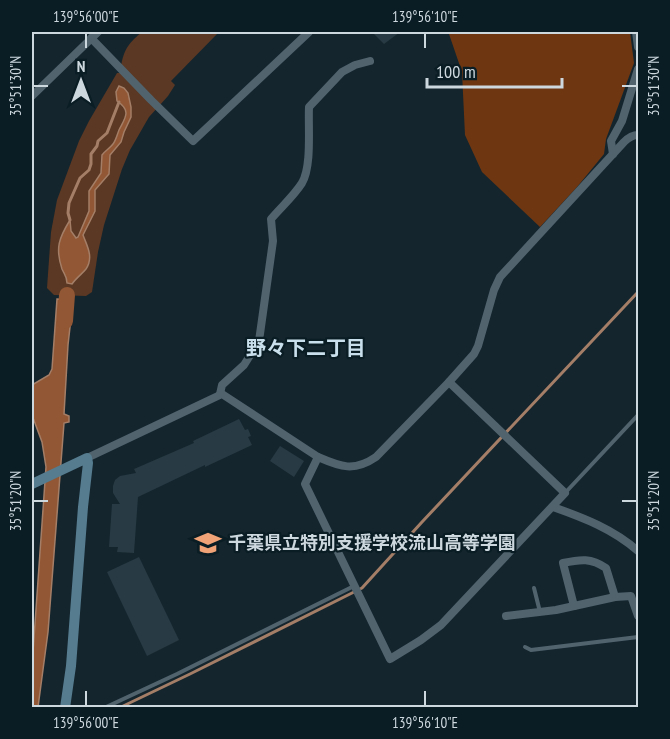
<svg xmlns="http://www.w3.org/2000/svg" width="670" height="739" font-family="'PT Sans Narrow','Noto Sans JP',sans-serif">
<style>
.green{fill:#5b3823}
.forest{fill:#6e3712}
.water{fill:#925734;stroke:#a47e67;stroke-width:1.5}
.lines{fill:none;stroke-linecap:round;stroke-linejoin:round}
.stream{stroke:#a47e67;stroke-width:3}
.river{stroke:#925734;stroke-width:16}
.building{fill:#283a43}
.lane{stroke:#51646e;stroke-width:4}
.street{stroke:#51646e;stroke-width:8}
.secondary{stroke:#557c8f;stroke-width:10}
.ticks{fill:none;stroke:#cdd8de;stroke-width:2}
.labels{text-anchor:middle;stroke-width:4.5;stroke-linejoin:round;paint-order:stroke}
.poi-label{font-size:18px;font-weight:bold;fill:#cdd8de;stroke:#0a1c24;text-anchor:start}
.neighbourhood-label{font-size:20px;font-weight:bold;fill:#c9dfeb;stroke:#0a1c24}
.neatline{fill:none;stroke:#cdd8de;stroke-width:2}
.ticks-label{font-size:15px;text-anchor:middle;fill:#cdd8de}
</style>
<rect width="100%" height="100%" fill="#14252e"/>
<path class="green" d="M142 32H219L171 81 175 85 168 96 149 117 130 150 122 169 104 225 98 252 92 292 86 296 54 295 47 288 51 232 57 200 79 141 89 121 117 73H120C123 52 126 45 142 32Z"/>
<path class="forest" d="M451 32H630L634 63 606 139 604 154 577 187 540 227 482 172 465 135 462 72 449 34Z"/>
<g class="water">
<path d="M119 86 124 88 128 93 131 107V117L124 132 121 142 110 155 109 174 95 190V211L83 235C87 246 94 257 86 269 82 274 76 278 72 284L67 283C67 276 64 274 62 269 55 248 59 238 70 220L71 231 76 238 78 237 89 211V191L101 173 102 155C106 150 110 148 113 144 116 140 117 135 119 130 125 118 132 111 117 101L116 92Z"/>
<path d="M57 299 73 300 68 345 64 414 69 416V422L64 423 48 632 38 707 32 708V666L46 467 42 442 32 415V385L49 375 52 369Z"/>
</g>
<g class="lines">
<g class="stream">
<path d="M70 220 68 213 69 203 80 178 89 170 91 164V154L97 146 98 141 107 133 119 102"/>
<path d="M119 708 190 674 362 588 422 522 638 292"/>
</g>
<path class="river" d="M65 321 67 295"/>
</g>
<g class="building">
<path d="M372 32H400L384 44Z"/>
<path d="M239 419 245 430 248 429 251 436 248 437 252 445 205 467V465L138 497 134 553 117 552 118 547H109L112 504H120L113 493V486L115 480 120 476 136 473 134 469 194 443 193 441Z"/>
<path d="M280 446 304 461 294 477 270 461Z"/>
<path d="M139 557 179 640 147 656 107 572Z"/>
</g>
<g class="lines">
<g class="lane">
<path d="M565 493 638 415"/>
<path d="M534 588 540 612"/>
<path d="M525 647 531 650 638 637"/>
<path d="M104 708 177 674 354 586"/>
</g>
<g class="street">
<path d="M636 32 638 47"/>
<path d="M91 38 151 100 193 141 309 32"/>
<path d="M32 96 98 32"/>
<path d="M613 154 611 141 622 121 638 69"/>
<path d="M220 394 222 385 244 365 259 341 273 241 271 219C281 207 293 197 302 183 312 166 308 128 309 107L342 72 355 65 370 61"/>
<path d="M318 457 305 484 390 659 421 640 441 625 565 493 449 382"/>
<path d="M87 458 222 394 318 457C341 467 354 472 376 457L449 382 474 354 478 346 494 290 500 277 624 142C628 138 632 135 638 135"/>
<path d="M553 507C584 518 613 529 638 551"/>
<path d="M574 606 563 563C581 559 591 558 606 568L615 597"/>
<path d="M506 616 556 610 615 597 631 596 638 616"/>
</g>
<path class="secondary" d="M32 484 87 458 88 463 83 507 71 666 65 708"/>
</g>
<path class="ticks" d="M86 33V48M425 33V48M33 86H48M622 86H637M33 501H48M622 501H637M86 691V706M425 691V706"/>
<defs>
<g id="school-bare" transform="scale(2.07)"><path d="M0-5L7-2L0 1L-7-2ZM-4 1L0 2.5L4 1V4Q0 6-4 4Z" fill="#efa377" stroke="#0a1c24" stroke-width="2.5" paint-order="stroke"/></g>
</defs>
<g fill-rule="evenodd">
<use href="#school-bare" x="208" y="543"/>
</g>
<g class="labels">
<g class="poi-label">
<text x="228" y="549">千葉県立特別支援学校流山高等学園</text>
</g>
<g class="neighbourhood-label">
<text x="306" y="355">野々下二丁目</text>
</g>
</g>
<rect width="670" height="739" fill="none" stroke="#0a1c24" stroke-width="66"/>
<g transform="translate(81 81)" stroke="#0a1c24" stroke-width="4.5" paint-order="stroke">
<path d="M0-4.5L10 22L0 15L-10 22Z" fill="#cdd8de"/>
<text y="-9" font-size="16" font-weight="bold" text-anchor="middle" fill="#cdd8de">N</text>
</g>
<path d="M427 78v9h135v-9" fill="none" stroke="#cdd8de" stroke-width="3"/>
<text x="436" y="78" font-size="18" fill="#cdd8de" stroke="#0a1c24" stroke-width="4.5" paint-order="stroke">100 m</text>
<rect x="33" y="33" width="604" height="673" class="neatline"/>
<g class="ticks-label">
<text x="86" y="22">139°56'00"E</text>
<text x="425" y="22">139°56'10"E</text>
<text transform="translate(16 86) rotate(-90)" y="5">35°51'30"N</text>
<text transform="translate(654 86) rotate(-90)" y="5">35°51'30"N</text>
<text transform="translate(16 501) rotate(-90)" y="5">35°51'20"N</text>
<text transform="translate(654 501) rotate(-90)" y="5">35°51'20"N</text>
<text x="86" y="728">139°56'00"E</text>
<text x="425" y="728">139°56'10"E</text>
</g>
</svg>
